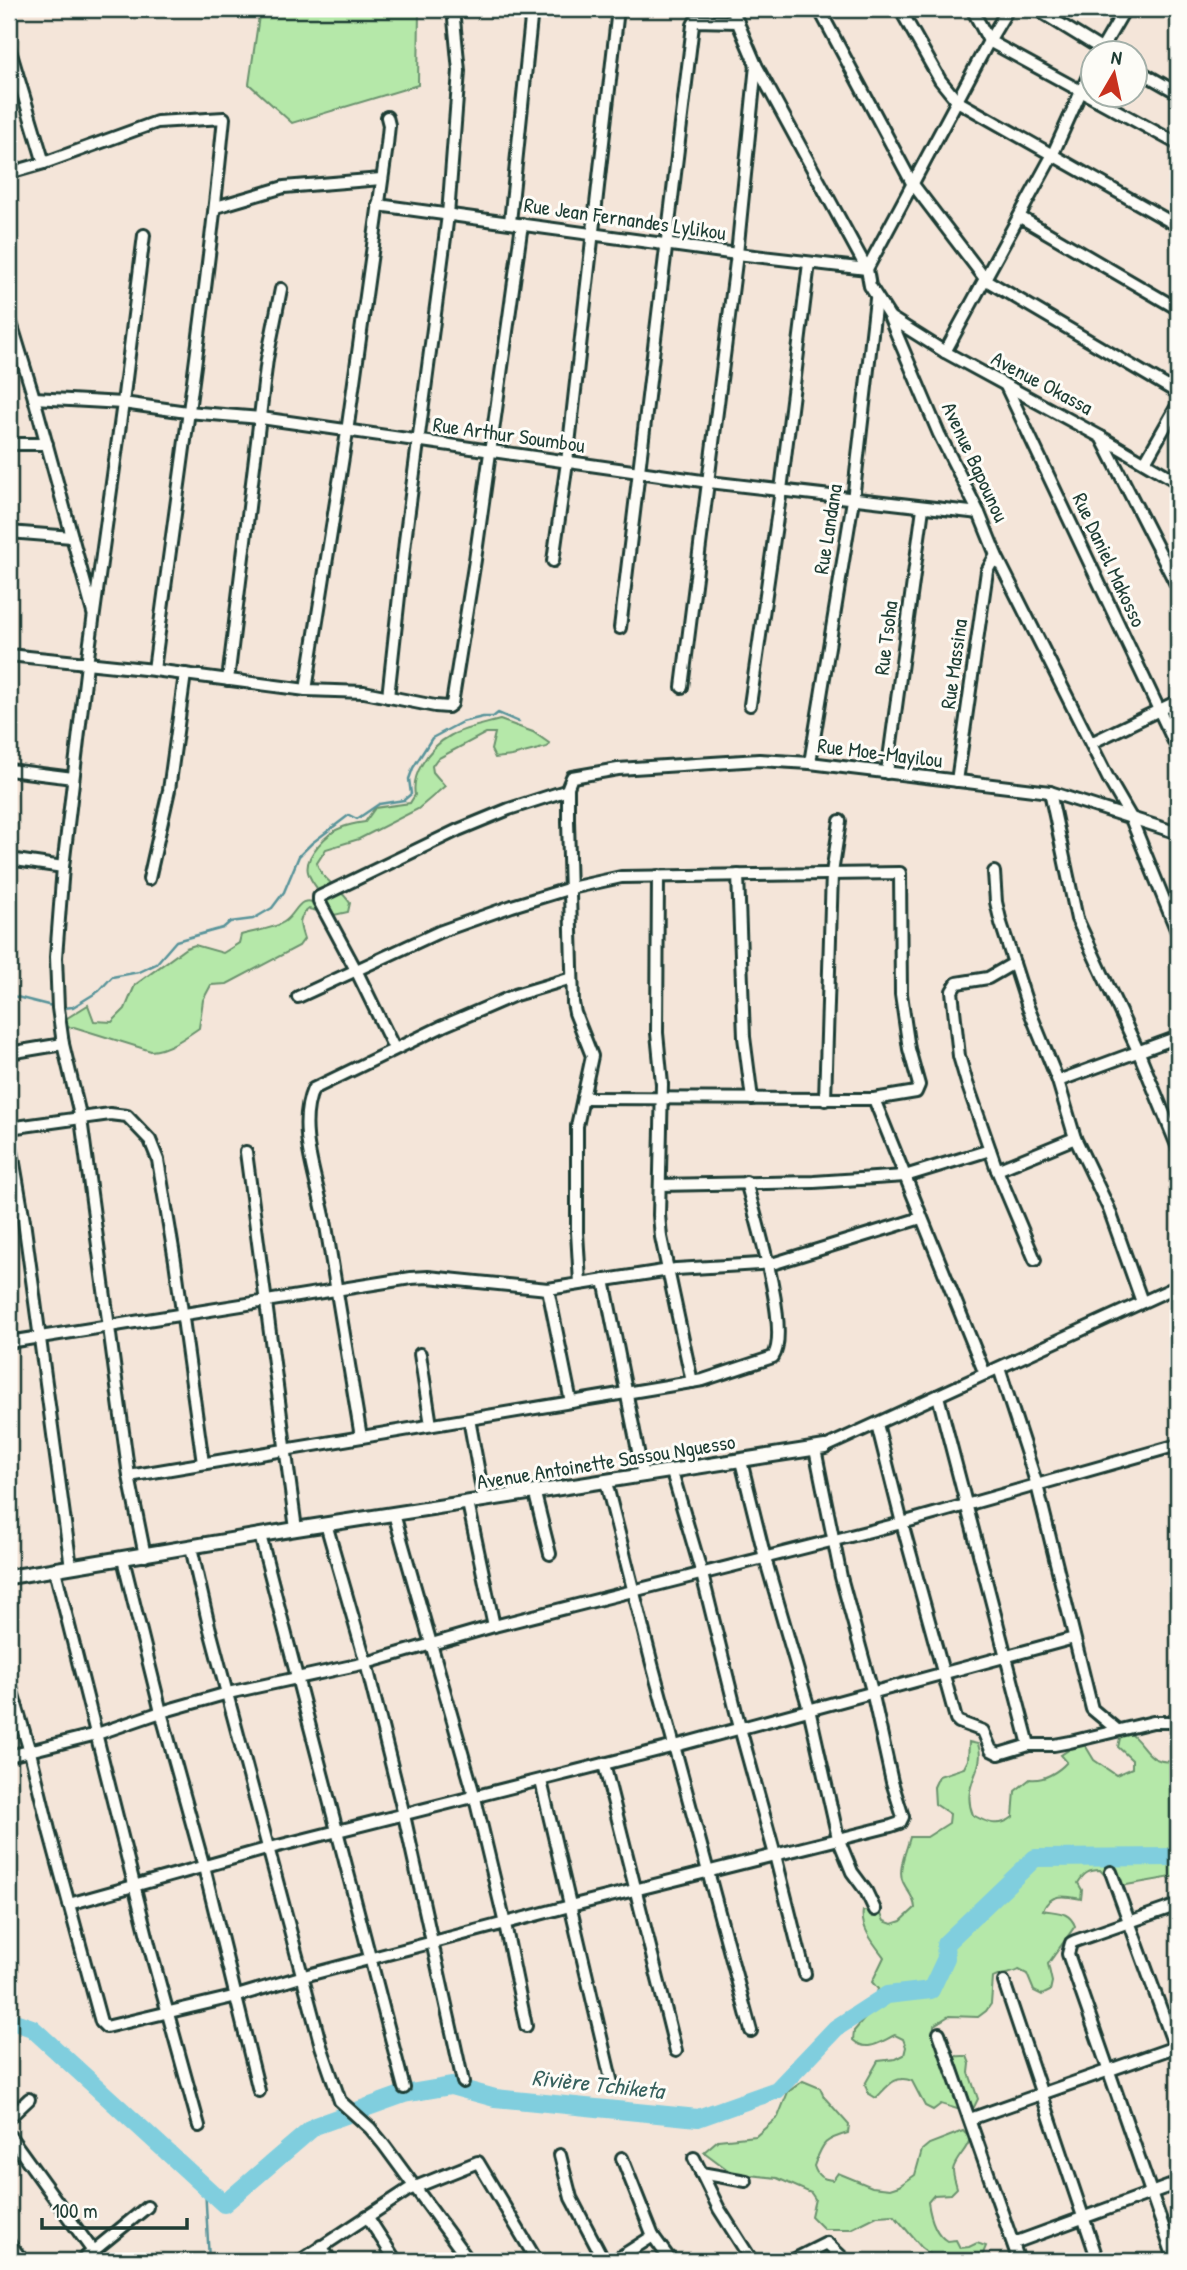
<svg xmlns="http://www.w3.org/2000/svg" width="1187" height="2270" font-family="'Patrick Hand',sans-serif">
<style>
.green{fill:#b5e8a9;stroke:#6a926e;stroke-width:2}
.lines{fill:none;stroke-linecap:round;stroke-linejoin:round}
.stream{stroke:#59949a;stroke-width:2.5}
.river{stroke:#80cede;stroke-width:18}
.minor-casing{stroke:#1f3d34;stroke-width:16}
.tertiary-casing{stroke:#1f3d34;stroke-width:18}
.minor{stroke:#fdfcf7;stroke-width:10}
.tertiary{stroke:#fdfcf7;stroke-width:12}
.labels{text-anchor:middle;stroke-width:6;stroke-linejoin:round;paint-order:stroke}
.street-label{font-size:21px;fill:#1f3d34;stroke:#fdfcf7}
.water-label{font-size:23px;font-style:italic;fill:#37615e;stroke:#fdfcf7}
</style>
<rect width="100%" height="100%" fill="#f4e5d9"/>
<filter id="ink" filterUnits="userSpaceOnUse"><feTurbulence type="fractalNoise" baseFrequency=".0143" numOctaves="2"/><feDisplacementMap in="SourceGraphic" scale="14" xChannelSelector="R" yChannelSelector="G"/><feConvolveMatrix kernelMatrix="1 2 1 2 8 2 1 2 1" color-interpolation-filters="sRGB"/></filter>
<g filter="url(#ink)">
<g class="green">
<path d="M260 9H419L418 85 292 123 249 84Z"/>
<path d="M500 720 533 732 549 743 547 747 512 756 495 758 491 750 495 733H486L437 759 432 766 433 772 445 786 418 809 359 839 326 849 317 863C321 880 341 888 350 903L348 912 334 915 309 909C296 918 300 926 304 939L299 946 227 984 211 985 203 1000 199 1028C186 1037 168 1050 151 1051L74 1027 65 1028 64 1020 88 1005 94 1021 112 1022 125 1009 135 985 186 948 195 945 223 953 239 943 241 935C254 931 273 929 284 922 298 913 297 894 319 904L323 896C318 889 310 881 308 872 304 856 328 832 343 827 350 824 358 823 365 822L375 808 410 803 415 795C413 784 416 774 422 764 440 732 466 729 500 720Z"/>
<path d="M1128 1732C1146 1743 1147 1768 1178 1760V1876L1121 1886 1112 1883 1100 1870C1089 1870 1084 1873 1078 1883L1082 1890 1081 1899C1066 1896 1051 1892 1043 1910 1058 1913 1069 1911 1075 1926L1048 1964 1052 1982 1050 1991 1042 1995 1034 1991 1027 1974 1019 1970C1010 1975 1002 1973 993 1978L991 2004 986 2011 978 2017 949 2016 934 2025C933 2035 938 2052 949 2055 954 2057 961 2056 967 2056L970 2064 969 2073 978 2099 974 2107 967 2112 941 2104 933 2110 925 2106 912 2081C895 2074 888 2086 876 2098L868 2093 865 2084 878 2061 896 2059 904 2055 906 2047 903 2039 895 2035C880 2042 867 2053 853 2040L854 2031 872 2010 878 1989 872 1982 884 1957C874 1944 860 1927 863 1911L880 1912 884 1921 892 1924 901 1921 915 1908C914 1896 908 1893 903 1882 897 1870 907 1849 910 1837H927L949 1823 950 1814 935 1804 934 1787 939 1776 964 1768 968 1760 969 1742 978 1744C987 1770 960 1784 973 1815 987 1823 999 1828 1013 1817L1015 1791 1030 1779C1043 1781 1058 1772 1067 1762L1061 1755 1076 1745H1085L1094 1760 1116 1775 1132 1768V1760L1118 1747 1120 1738Z"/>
<path d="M803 2081 820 2088 824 2097 849 2125 848 2133C823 2140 823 2143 814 2166 817 2176 822 2179 833 2180L838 2173 872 2187 890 2189 899 2186 915 2175 922 2150 929 2144 963 2131 970 2138C968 2150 955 2158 953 2170 953 2176 956 2183 957 2188L951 2194 934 2195 928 2202C930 2216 935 2234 947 2241L956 2240 960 2248 969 2247 977 2243 986 2246 980 2261H939L921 2247 894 2215 877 2216 851 2229H824L811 2216 815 2199 811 2193 777 2178 732 2173 704 2152 718 2140 756 2136 778 2117 788 2092Z"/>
</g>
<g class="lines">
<g class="stream">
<path d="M9 995 56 1007"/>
<path d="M63 1008 73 1007 99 991 112 977 139 972 156 964 176 941 223 928 230 922 253 919 272 908 284 892 299 856 312 843 349 815 357 819 379 804 404 800 411 794 409 779 413 768 432 738 462 722 483 717H493L498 713 519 722"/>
<path d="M205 2186 209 2261"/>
</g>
<path class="river" d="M9 2020 32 2028 224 2204 315 2126 404 2094 451 2086 495 2098 698 2118 777 2090 836 2028 887 1995 931 1990 946 1958 945 1944 1035 1858 1178 1857"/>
<g class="minor-casing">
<g id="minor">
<path d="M732 9 756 65 867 269 870 286 889 316 939 434 979 513 996 555 1108 778 1130 816 1178 934"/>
<path d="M819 9 912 183 986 280 1178 393"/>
<path d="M900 9 940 80 957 101 1178 226"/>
<path d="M972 9 989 41 1178 144"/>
<path d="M1036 9 1106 52"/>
<path d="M9 47 44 163"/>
<path d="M1100 52 1125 9"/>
<path d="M1134 68 1178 93"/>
<path d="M9 173 44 163 157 122 224 118C206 303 178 486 154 670"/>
<path d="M378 205 737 254 867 269 989 41 1008 9"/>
<path d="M216 207 284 187 381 179"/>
<path d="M1020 217 1178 309"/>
<path d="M510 222 532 9"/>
<path d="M144 235 123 403 87 664 63 867 56 957 58 1008 63 1044 81 1119 129 1476 145 1556"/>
<path d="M9 316 34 398 93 613"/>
<path d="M891 318 945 352 1101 437 1178 482"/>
<path d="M945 352 1052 156 1092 67"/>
<path d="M1006 386 1178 750"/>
<path d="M34 398 123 403 187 412 261 418 709 482 979 513"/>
<path d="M1101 437 1178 588"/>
<path d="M9 444H47"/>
<path d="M1145 462 1178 404"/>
<path d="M9 532 72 537"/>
<path d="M553 561 567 462 618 9"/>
<path d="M620 628 693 25 695 21 738 22"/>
<path d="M9 655 154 670 306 690 364 692 435 706 448 707 452 704 475 560 522 224"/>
<path d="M228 680 267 359 281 289"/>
<path d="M682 687 737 254 756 65"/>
<path d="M306 690 347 432 387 145 389 125 387 117"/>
<path d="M388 697 405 541 448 215 459 71 453 9"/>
<path d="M750 705 781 490 809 263"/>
<path d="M1091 743 1178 701"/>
<path d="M810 763 853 500 876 299"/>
<path d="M9 770 73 778"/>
<path d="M887 773 923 508"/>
<path d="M957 781 987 571 996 555"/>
<path d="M1050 792 1077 919 1139 1053 1178 1148"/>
<path d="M9 859 63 867"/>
<path d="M994 872 996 902 1001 923 1028 1007 1058 1081 1075 1138 1109 1209 1142 1302"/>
<path d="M738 875 744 1037 752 1099"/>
<path d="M658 876 657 1033 662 1084 659 1215 661 1237 692 1382"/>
<path d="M149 879 169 790 185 674"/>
<path d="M1014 963 988 978 957 983 952 991 959 1056 967 1083 997 1170 1035 1260"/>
<path d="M298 997 439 932 512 906 571 888 621 877 900 873 901 994 909 1049 919 1085 916 1092 874 1099H851L583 1098"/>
<path d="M394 1048 356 970 319 901V897L458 830 509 809 568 790"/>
<path d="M9 1053 63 1044"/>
<path d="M1058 1081 1178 1037"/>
<path d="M874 1099 985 1374"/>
<path d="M825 1100 832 873 840 821"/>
<path d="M9 1128 110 1114 127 1116 150 1140 158 1160 175 1261 203 1463"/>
<path d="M9 1134 24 1221 71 1567"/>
<path d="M246 1152 296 1529"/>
<path d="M997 1170 1075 1138"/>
<path d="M660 1185 814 1182 905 1176 990 1150"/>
<path d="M604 1280 643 1476"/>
<path d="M580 1283 577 1232V1126L592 1056 575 1013 573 1003 568 821V787L572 777 618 769 759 760 810 763 1050 792 1178 833"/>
<path d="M548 1289 571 1402"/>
<path d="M9 1342 411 1278 428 1277 548 1289 676 1269 775 1263 921 1218"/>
<path d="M420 1354 431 1425"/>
<path d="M999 1368 1037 1485 1092 1709 1116 1729"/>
<path d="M938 1396 1029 1745"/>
<path d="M469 1419 484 1500"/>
<path d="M877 1424 902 1523 956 1719 959 1722 983 1731 991 1750 999 1754 1029 1745H1054L1070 1742 1153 1722H1178"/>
<path d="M361 1437C350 1367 337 1296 326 1226 319 1184 295 1130 313 1089L443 1026 515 995 572 978"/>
<path d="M825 1447 1178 1286"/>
<path d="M741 1461 765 1558 809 1709 838 1838 852 1872 866 1891 875 1910"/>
<path d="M672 1472 702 1574 740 1728 775 1855 805 1974"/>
<path d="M129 1476 703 1380 773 1357C791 1331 755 1215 746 1182"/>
<path d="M606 1482 652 1664 751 2031"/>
<path d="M535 1494 550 1554"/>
<path d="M468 1503 494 1626"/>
<path d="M394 1514 475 1798 505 1924 526 2026"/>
<path d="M326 1524 366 1663 404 1815 463 2082"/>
<path d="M260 1535 404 2088"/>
<path d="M191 1547 209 1626 321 2046 340 2101 370 2128 384 2145 469 2261"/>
<path d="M123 1559 161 1712 204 1867 259 2091"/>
<path d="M55 1570 151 1952 199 2126"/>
<path d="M9 1681 30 1752 50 1834 101 2022 106 2027 237 1996 304 1976 570 1906 891 1826 900 1823 903 1817 892 1782 872 1691 841 1577 815 1449"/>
<path d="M9 1756 97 1734 161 1712 228 1693 366 1663 494 1626 902 1523 1178 1445"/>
<path d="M604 1764 676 2051"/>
<path d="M541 1781 613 2088"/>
<path d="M1111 1872 1178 2056"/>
<path d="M69 1904 270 1848 675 1746 1074 1638"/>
<path d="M1004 1982 1098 2261"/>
<path d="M939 2033 1019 2261"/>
<path d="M9 2118 29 2099"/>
<path d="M970 2119 1178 2046"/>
<path d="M9 2135 100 2261"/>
<path d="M560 2155 571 2198 604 2261"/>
<path d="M622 2158 653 2236 671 2261"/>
<path d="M694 2158 719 2209 752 2261"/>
<path d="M701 2173 746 2181"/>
<path d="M367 2216 396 2261"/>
<path d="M9 2243 23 2261"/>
<path d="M1014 2243 1178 2183"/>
<path d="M321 2246 331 2261"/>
<path d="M81 2261 147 2207"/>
<path d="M300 2261 408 2190 478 2162 537 2261"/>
<path d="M614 2261 653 2236"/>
<path d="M791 2261 827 2243 846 2261"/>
<path d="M1175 2261 1068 1954 1071 1943 1075 1941 1178 1905"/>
</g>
</g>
<g class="tertiary-casing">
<path id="tertiary" d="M9 1577 296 1529 825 1447"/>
</g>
<use href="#minor" class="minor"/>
<use href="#tertiary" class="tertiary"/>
</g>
</g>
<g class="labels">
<g class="street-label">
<text transform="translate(625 219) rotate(8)" y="7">Rue Jean Fernandes Lylikou</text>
<text transform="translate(1042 383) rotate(28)" y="7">Avenue Okassa</text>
<text transform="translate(509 435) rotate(8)" y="7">Rue Arthur Soumbou</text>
<text transform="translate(975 462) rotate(65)" y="7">Avenue Bapounou</text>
<text transform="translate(828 529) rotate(-81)" y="7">Rue Landana</text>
<text transform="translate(1109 560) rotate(65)" y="7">Rue Daniel Makosso</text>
<text transform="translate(886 638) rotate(-83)" y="7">Rue Tsoha</text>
<text transform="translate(954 664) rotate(-82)" y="7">Rue Massina</text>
<text transform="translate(880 753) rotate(7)" y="7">Rue Moe-Mayilou</text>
<text transform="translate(606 1462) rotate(-9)" y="7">Avenue Antoinette Sassou Nguesso</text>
</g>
<g class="water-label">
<text transform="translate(598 2084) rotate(6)" y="8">Rivière Tchiketa</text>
</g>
</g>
<rect width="1187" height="2270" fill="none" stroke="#fdfcf7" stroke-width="35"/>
<rect x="18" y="18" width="1152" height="2235" fill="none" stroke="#1f3d34" stroke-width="2.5" filter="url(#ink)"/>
<g transform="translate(1114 74) rotate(9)"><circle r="33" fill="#fdfcf7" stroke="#a4b0a9" stroke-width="2"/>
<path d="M0-5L12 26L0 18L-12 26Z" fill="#c8321e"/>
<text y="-10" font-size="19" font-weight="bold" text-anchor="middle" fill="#1f3d34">N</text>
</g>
<path d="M42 2218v10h145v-10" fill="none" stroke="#1f3d34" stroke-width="3.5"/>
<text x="52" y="2218" font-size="21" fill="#1f3d34" stroke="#fdfcf7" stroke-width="5" paint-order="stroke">100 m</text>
</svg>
